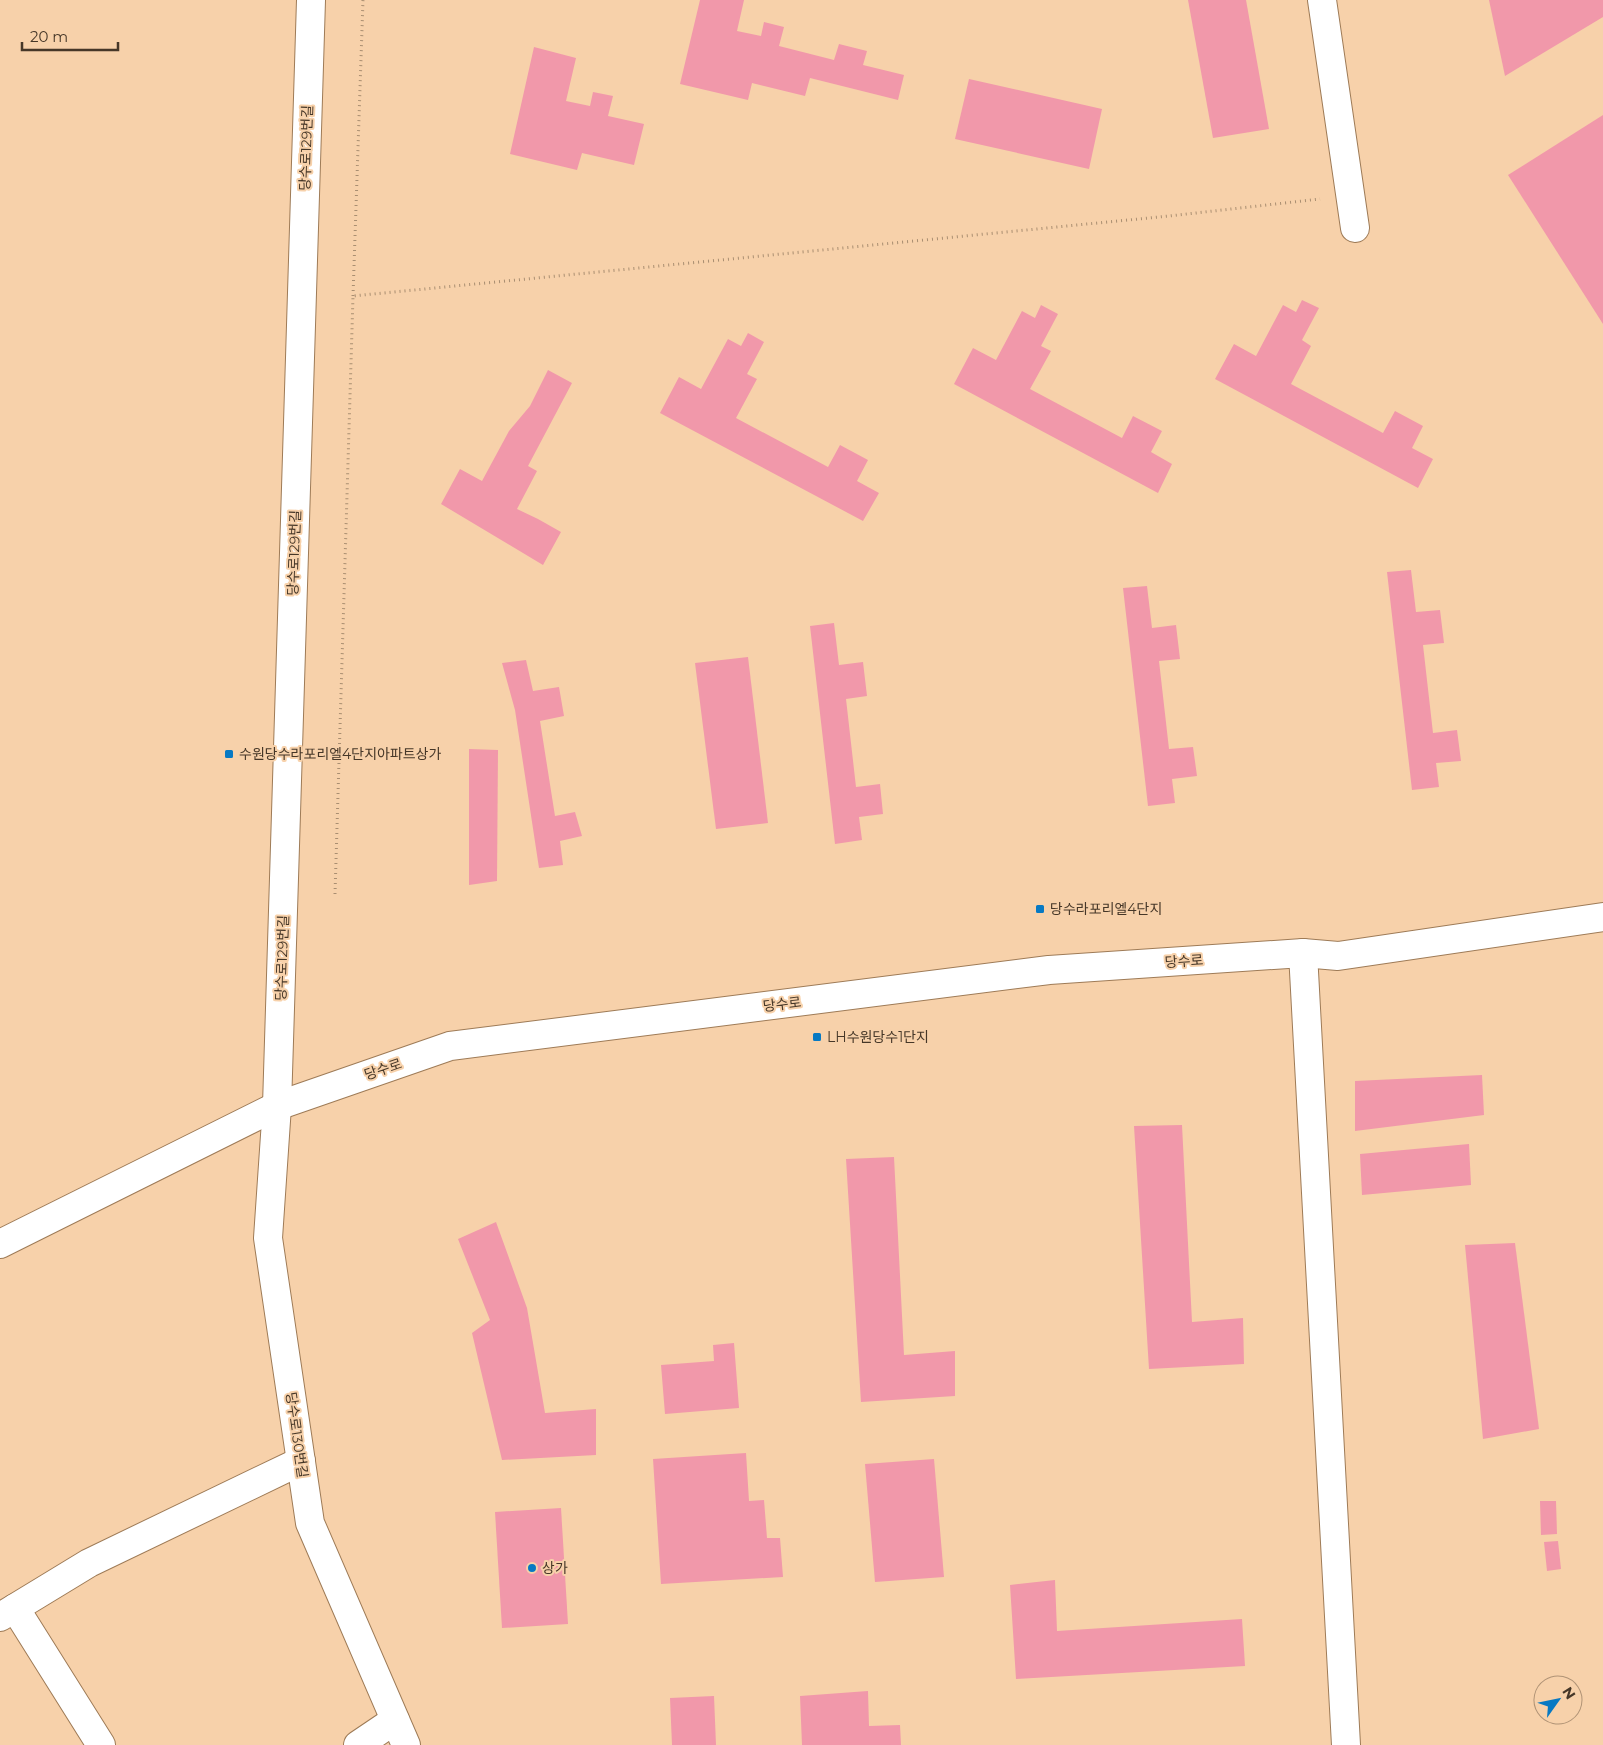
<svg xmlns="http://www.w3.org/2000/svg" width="1603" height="1745" font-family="Montserrat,'Noto Sans KR',sans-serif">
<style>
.building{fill:#f198aa}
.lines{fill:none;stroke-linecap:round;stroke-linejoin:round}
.minor-casing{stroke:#9e7b57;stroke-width:30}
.path{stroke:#a98e71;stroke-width:3;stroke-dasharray:1 4;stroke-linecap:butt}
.minor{stroke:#fff;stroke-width:28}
.poi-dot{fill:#0779c3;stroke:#f7d1aa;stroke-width:2}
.labels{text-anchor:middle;stroke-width:4;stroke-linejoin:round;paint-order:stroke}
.street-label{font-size:14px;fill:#463728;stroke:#f7d1aa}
.poi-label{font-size:14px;fill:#463728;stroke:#f7d1aa;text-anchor:start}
</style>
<rect width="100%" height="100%" fill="#f7d1aa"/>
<g class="building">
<path d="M700 0H744L737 31 761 36 764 22 784 27 779 46 834 60 839 44 867 51 863 65 904 75 898 100 810 78 805 96 752 83 748 100 680 84Z"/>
<path d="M1188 0H1246L1269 129 1213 138Z"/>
<path d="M1489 0H1603V17L1505 76Z"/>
<path d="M534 47 576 58 566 101 590 106 593 92 613 96 608 116 644 124 634 165 582 153 577 170 510 154Z"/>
<path d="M969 79 1102 109 1089 169 955 139Z"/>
<path d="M1603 115V324L1508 175Z"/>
<path d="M1302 300 1319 308 1302 340 1311 346 1291 384 1383 433 1395 411 1423 426 1412 448 1433 459 1418 488 1215 379 1234 344 1256 356 1283 305 1296 312Z"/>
<path d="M1041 305 1058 314 1041 346 1051 351 1030 389 1122 438 1133 416 1162 431 1151 452 1172 464 1158 493 954 384 973 348 996 360 1022 311 1035 318Z"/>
<path d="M748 333 764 342 747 374 757 379 736 418 828 467 840 445 868 460 857 481 879 493 863 521 660 413 679 377 701 389 728 339 741 346Z"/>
<path d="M548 370 572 383 528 466 537 471 517 509 538 519 561 532 543 565 441 504 460 469 482 481 509 431 530 406Z"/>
<path d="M1411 570 1416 612 1440 610 1444 643 1423 645 1433 733 1457 730 1461 761 1436 763 1439 787 1412 790 1387 572Z"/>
<path d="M1147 586 1152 628 1176 625 1180 659 1159 661 1169 749 1193 747 1197 776 1172 779 1175 803 1148 806 1123 588Z"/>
<path d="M834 623 839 665 863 662 867 696 846 699 856 787 880 784 883 814 859 817 862 840 835 844 810 626Z"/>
<path d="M748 657 768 823 716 829 695 663Z"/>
<path d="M526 660 533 691 559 687 564 716 540 721 555 816 575 812 582 836 560 841 563 865 539 868 515 710 502 663Z"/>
<path d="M469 749 498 750 497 881 469 885Z"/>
<path d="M1482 1075 1484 1115 1355 1131V1081Z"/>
<path d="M1182 1125 1192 1322 1243 1318 1244 1364 1149 1369 1134 1126Z"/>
<path d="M1469 1144 1471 1185 1362 1195 1360 1154Z"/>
<path d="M894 1157 904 1355 955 1351V1396L861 1402 846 1159Z"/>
<path d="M496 1222 527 1308 545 1413 596 1409V1455L502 1460 472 1333 490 1320 458 1239Z"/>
<path d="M1515 1243 1539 1429 1483 1439 1465 1245Z"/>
<path d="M734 1343 739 1408 665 1414 661 1365 714 1361 713 1345Z"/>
<path d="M746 1453 749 1501 764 1500 767 1538H780L783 1577 661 1584 653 1459Z"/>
<path d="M934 1459 944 1577 875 1582 865 1464Z"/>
<path d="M1540 1501H1556L1557 1534 1541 1535Z"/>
<path d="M561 1508 568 1624 502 1628 495 1512Z"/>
<path d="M1558 1541 1561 1569 1547 1571 1544 1542Z"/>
<path d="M1055 1580 1057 1631 1242 1619 1245 1666 1016 1679 1010 1585Z"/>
<path d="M868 1691 869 1726 900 1725 901 1745H802L800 1696Z"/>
<path d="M714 1696 716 1745H672L670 1698Z"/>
</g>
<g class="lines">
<g class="minor-casing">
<g id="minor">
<path d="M311 0 277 1106 268 1238 310 1523 406 1745"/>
<path d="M1322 0 1355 228"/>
<path d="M1303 953 1346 1745"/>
<path d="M0 1244 277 1106 450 1046 1049 970 1303 953 1338 956 1603 917"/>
<path d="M15 1608 89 1563 301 1461"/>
<path d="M0 1617 15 1608 101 1745"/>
<path d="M358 1745 395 1720"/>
</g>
</g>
<g class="path">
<path d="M353 296 363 0"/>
<path d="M335 894 353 296 1169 216 1320 199"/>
</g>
<use href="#minor" class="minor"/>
</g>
<g class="poi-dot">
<rect x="224" y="749" width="10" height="10" rx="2.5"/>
<rect x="1035" y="904" width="10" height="10" rx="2.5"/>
<rect x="812" y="1032" width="10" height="10" rx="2.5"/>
<circle cx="532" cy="1568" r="5"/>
</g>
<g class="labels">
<g class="street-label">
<text transform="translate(306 148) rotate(-88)" y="5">당수로129번길</text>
<text transform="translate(294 553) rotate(-88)" y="5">당수로129번길</text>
<text transform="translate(282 958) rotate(-88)" y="5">당수로129번길</text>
<text transform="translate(1184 961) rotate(-4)" y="5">당수로</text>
<text transform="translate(782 1004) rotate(-7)" y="5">당수로</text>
<text transform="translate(383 1069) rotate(-19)" y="5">당수로</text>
<text transform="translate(297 1435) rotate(82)" y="5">당수로130번길</text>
</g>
<g class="poi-label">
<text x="239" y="759">수원당수라포리엘4단지아파트상가</text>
<text x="1050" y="914">당수라포리엘4단지</text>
<text x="827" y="1042">LH수원당수1단지</text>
<text x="542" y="1573">상가</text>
</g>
</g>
<g transform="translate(1558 1700) rotate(57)"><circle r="24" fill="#f7d1aa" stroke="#b09376"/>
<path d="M0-4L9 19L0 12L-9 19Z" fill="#0779c3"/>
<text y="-8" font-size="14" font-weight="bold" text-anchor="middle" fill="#463728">N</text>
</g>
<path d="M22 42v8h96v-8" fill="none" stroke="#463728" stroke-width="2.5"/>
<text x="30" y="42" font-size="15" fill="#463728" stroke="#f7d1aa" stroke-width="4" paint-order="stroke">20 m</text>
</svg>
